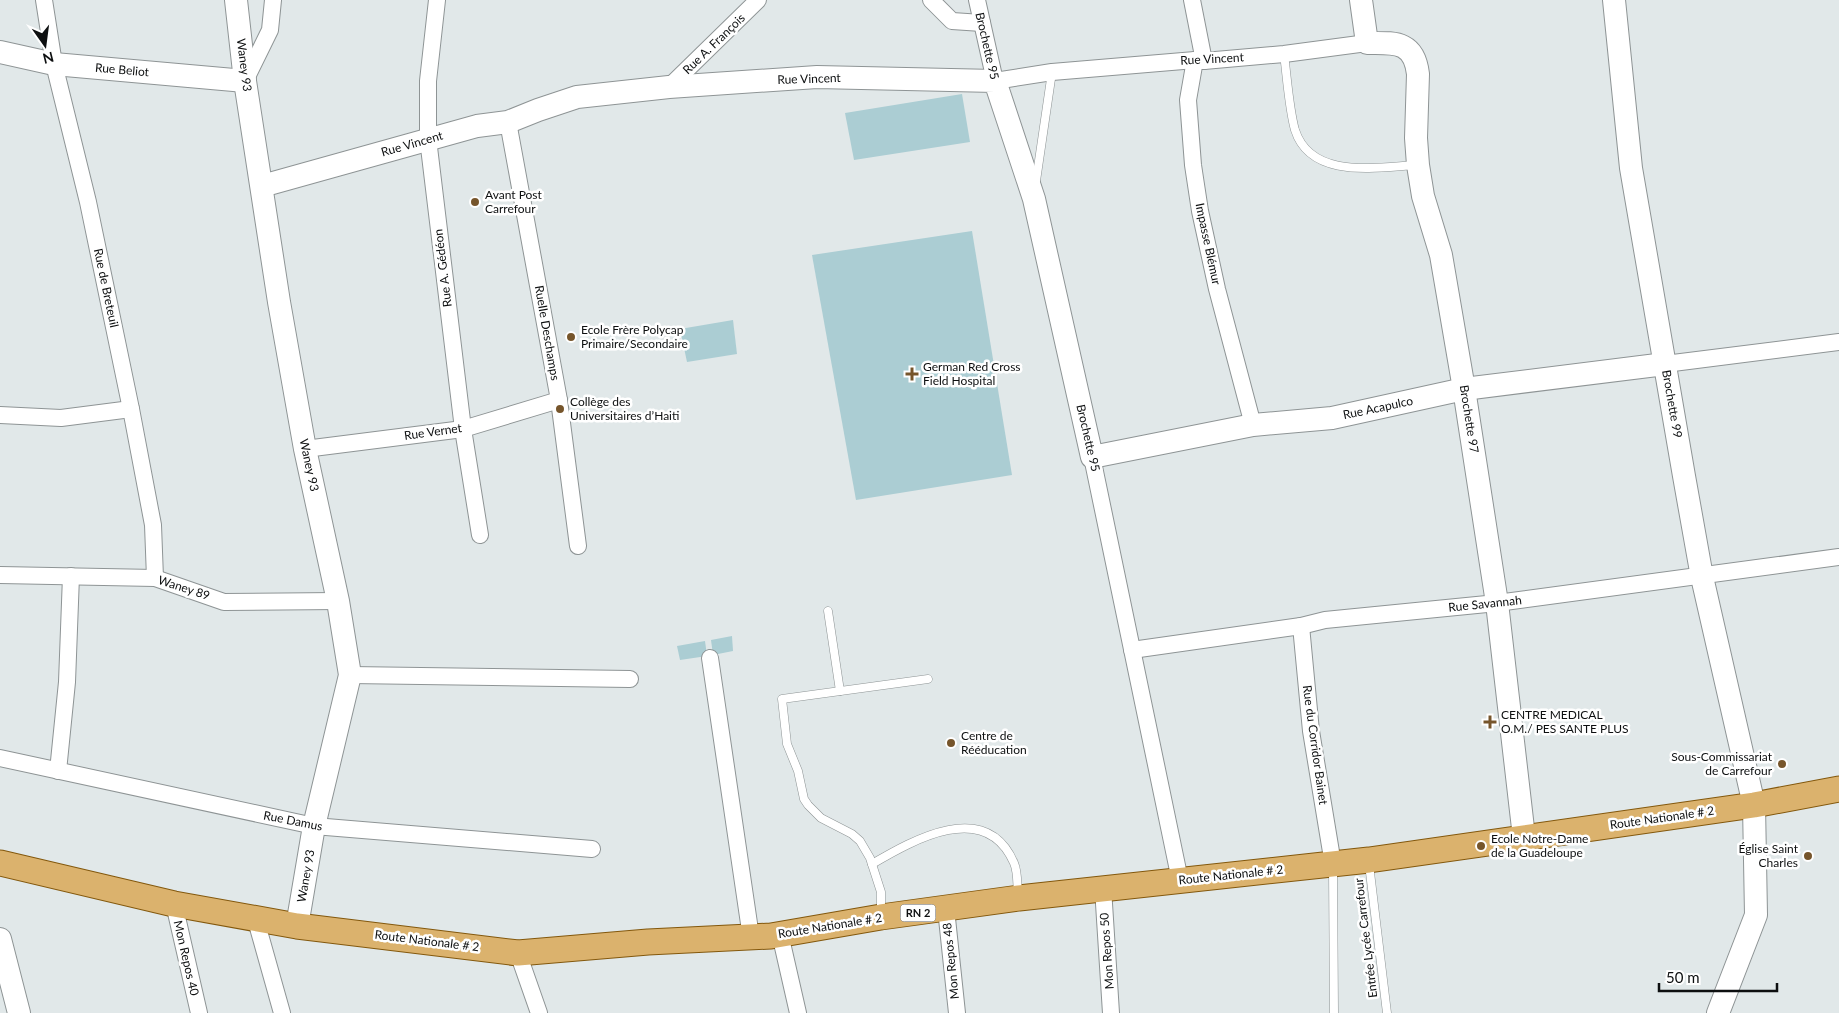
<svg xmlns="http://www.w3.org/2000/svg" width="1839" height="1013" font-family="Lato,sans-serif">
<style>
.green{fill:#abcdd3}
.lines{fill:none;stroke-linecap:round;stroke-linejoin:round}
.lane-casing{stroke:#8e9495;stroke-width:9}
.street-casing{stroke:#8e9495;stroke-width:18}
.secondary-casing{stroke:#8e9495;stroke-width:24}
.primary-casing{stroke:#83580d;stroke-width:27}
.lane{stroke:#fff;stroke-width:8}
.street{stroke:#fff;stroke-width:16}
.secondary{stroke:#fff;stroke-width:22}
.primary{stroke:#dbb26d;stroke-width:25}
.poi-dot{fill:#76552b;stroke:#fff;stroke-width:2}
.labels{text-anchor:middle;stroke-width:5;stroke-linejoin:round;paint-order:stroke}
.shield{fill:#fff;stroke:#565758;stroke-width:1}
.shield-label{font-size:11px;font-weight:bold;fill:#0d0f10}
.street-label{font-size:12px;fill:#0d0f10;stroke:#fff}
.poi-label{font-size:12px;fill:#0d0f10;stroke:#fff;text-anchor:start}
</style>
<rect width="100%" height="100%" fill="#e1e8e9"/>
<g class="green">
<path d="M962 94 970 142 854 160 845 113Z"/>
<path d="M972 231 1012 475 856 500 812 255Z"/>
<path d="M733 320 737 354 687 362 680 329Z"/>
<path d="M732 636 733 651 713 655 711 640Z"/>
<path d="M705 641 707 656 680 660 677 646Z"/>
</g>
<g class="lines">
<g class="lane-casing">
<g id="lane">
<path d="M1284 54C1287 77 1289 109 1295 130 1311 180 1377 167 1417 165"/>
<path d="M1036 181 1052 72"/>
<path d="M828 611 840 691"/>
<path d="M872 864C913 840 986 798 1014 863 1018 872 1017 884 1018 894"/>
<path d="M1369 864 1387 1013"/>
<path d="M1333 868 1334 1013"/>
<path d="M881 913V892L870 858 860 841 852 834 821 818 808 805 804 799 798 771 787 744 782 699 928 679"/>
</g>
</g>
<g class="street-casing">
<g id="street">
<path d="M44 0 54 64 88 202 131 409 153 525 155 578"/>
<path d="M437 0 428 81V139L463 429 480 535"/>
<path d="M931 0 952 21 982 23"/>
<path d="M977 0 995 81 1052 72 1195 60 1204 61 1284 54 1367 43"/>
<path d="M1192 0 1204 61"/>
<path d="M1195 60 1188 100 1193 165 1200 211 1217 289 1253 425"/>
<path d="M245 81 270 30 273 0"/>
<path d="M669 87 758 0"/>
<path d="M508 122 559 400 578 546"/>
<path d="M1665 364 1839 342"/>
<path d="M0 415 61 418 131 409"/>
<path d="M305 449 463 429 559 400"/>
<path d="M1092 457 1180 880"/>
<path d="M0 575 155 578 224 602 338 601"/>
<path d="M1301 626 1311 731 1333 864"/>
<path d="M1132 650 1301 626 1325 620 1497 603 1839 557"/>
<path d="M710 658 751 937"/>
<path d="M350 675 630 679"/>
<path d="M0 758 314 826 592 849"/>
<path d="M58 771 67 682 71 576"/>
<path d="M1103 888 1111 1013"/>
<path d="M174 904 199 1013"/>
<path d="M946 909 957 1013"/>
<path d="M255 917 282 1013"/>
<path d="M780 934 798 1013"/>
<path d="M518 953 539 1013"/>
</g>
</g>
<g class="secondary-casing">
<g id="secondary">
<path d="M236 0 245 81 279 302 305 449 338 601 350 675 314 826 297 926"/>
<path d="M1361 0 1367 43C1394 43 1414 40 1418 74L1416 138 1418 165 1423 196 1441 255 1464 389 1497 603 1524 837"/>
<path d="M1614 0 1631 168 1684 476 1702 577 1754 805 1756 915 1718 1013"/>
<path d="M0 52 54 64 245 81"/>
<path d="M262 186 477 126 508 122 538 110 577 97 669 87 817 77 995 81 1034 199 1092 457 1253 425 1332 418 1464 389 1665 364"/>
<path d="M0 939 19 1013"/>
</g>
</g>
<g class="primary-casing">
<path id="primary" d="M0 863 174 904 297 926 518 953 648 942 771 936 881 917 1019 898 1369 860 1754 805 1839 789"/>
</g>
<use href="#lane" class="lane"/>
<use href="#street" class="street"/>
<use href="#secondary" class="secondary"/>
<use href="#primary" class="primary"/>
</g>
<g class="poi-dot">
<circle cx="475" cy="202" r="5"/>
<circle cx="571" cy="337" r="5"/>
<path d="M909.5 366.5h5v5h5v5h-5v5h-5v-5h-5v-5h5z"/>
<circle cx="560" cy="409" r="5"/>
<path d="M1487.5 714.5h5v5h5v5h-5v5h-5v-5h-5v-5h5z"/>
<circle cx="951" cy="743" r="5"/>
<circle cx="1782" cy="764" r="5"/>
<circle cx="1481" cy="846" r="5"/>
<circle cx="1808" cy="856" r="5"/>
</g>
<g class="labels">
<rect class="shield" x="900.5" y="904.5" width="35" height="17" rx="4"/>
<g class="shield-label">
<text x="918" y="917">RN 2</text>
</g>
<g class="street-label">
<text transform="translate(714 44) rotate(-44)" y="4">Rue A. François</text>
<text transform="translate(987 46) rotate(77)" y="4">Brochette 95</text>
<text transform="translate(1212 59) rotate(-3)" y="4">Rue Vincent</text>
<text transform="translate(244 65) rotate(83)" y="4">Waney 93</text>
<text transform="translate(122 70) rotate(5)" y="4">Rue Beliot</text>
<text transform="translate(809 79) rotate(-2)" y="4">Rue Vincent</text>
<text transform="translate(412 144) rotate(-16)" y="4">Rue Vincent</text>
<text transform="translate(1208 244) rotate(78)" y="4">Impasse Blémur</text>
<text transform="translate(443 268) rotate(-97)" y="4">Rue A. Gédéon</text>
<text transform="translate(106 288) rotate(78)" y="4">Rue de Breteuil</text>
<text transform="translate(547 333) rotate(80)" y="4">Ruelle Deschamps</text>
<text transform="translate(1672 404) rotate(80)" y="4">Brochette 99</text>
<text transform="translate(1378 408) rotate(-12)" y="4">Rue Acapulco</text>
<text transform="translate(1469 419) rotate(81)" y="4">Brochette 97</text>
<text transform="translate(433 432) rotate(-8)" y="4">Rue Vernet</text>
<text transform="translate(1088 438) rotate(77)" y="4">Brochette 95</text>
<text transform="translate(309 465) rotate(78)" y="4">Waney 93</text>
<text transform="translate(184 588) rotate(18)" y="4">Waney 89</text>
<text transform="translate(1485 604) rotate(-6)" y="4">Rue Savannah</text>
<text transform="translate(1315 745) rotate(82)" y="4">Rue du Corridor Bainet</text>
<text transform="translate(1662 818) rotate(-8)" y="4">Route Nationale # 2</text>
<text transform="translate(293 821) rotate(11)" y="4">Rue Damus</text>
<text transform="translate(1231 875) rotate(-6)" y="4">Route Nationale # 2</text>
<text transform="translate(306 876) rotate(-80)" y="4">Waney 93</text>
<text transform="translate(830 926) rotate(-9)" y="4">Route Nationale # 2</text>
<text transform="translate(1366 938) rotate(-97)" y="4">Entrée Lycée Carrefour</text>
<text transform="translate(427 941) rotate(7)" y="4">Route Nationale # 2</text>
<text transform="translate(1107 951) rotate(-94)" y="4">Mon Repos 50</text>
<text transform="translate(186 958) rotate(77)" y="4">Mon Repos 40</text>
<text transform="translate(951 961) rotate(-96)" y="4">Mon Repos 48</text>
</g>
<g class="poi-label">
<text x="485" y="199">Avant Post<tspan x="485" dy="14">Carrefour</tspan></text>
<text x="581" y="334">Ecole Frère Polycap<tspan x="581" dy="14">Primaire/Secondaire</tspan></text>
<text x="923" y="371">German Red Cross<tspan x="923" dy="14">Field Hospital</tspan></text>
<text x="570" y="406">Collège des<tspan x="570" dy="14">Universitaires d’Haiti</tspan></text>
<text x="1501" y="719">CENTRE MEDICAL<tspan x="1501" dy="14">O.M./ PES SANTE PLUS</tspan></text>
<text x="961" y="740">Centre de<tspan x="961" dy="14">Rééducation</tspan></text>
<text x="1772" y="761" text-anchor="end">Sous-Commissariat<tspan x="1772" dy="14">de Carrefour</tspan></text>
<text x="1491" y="843">Ecole Notre-Dame<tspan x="1491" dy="14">de la Guadeloupe</tspan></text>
<text x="1798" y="853" text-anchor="end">Église Saint<tspan x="1798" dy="14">Charles</tspan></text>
</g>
</g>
<g transform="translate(45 45) rotate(166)" stroke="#ffffff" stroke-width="4" paint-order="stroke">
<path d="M0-4L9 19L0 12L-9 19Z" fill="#0d0f10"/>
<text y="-8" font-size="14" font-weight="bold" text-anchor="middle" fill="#0d0f10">N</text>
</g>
<path d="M1659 983v8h118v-8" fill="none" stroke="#0d0f10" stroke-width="2.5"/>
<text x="1666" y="983" font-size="15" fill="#0d0f10" stroke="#ffffff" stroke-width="4" paint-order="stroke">50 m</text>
</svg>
